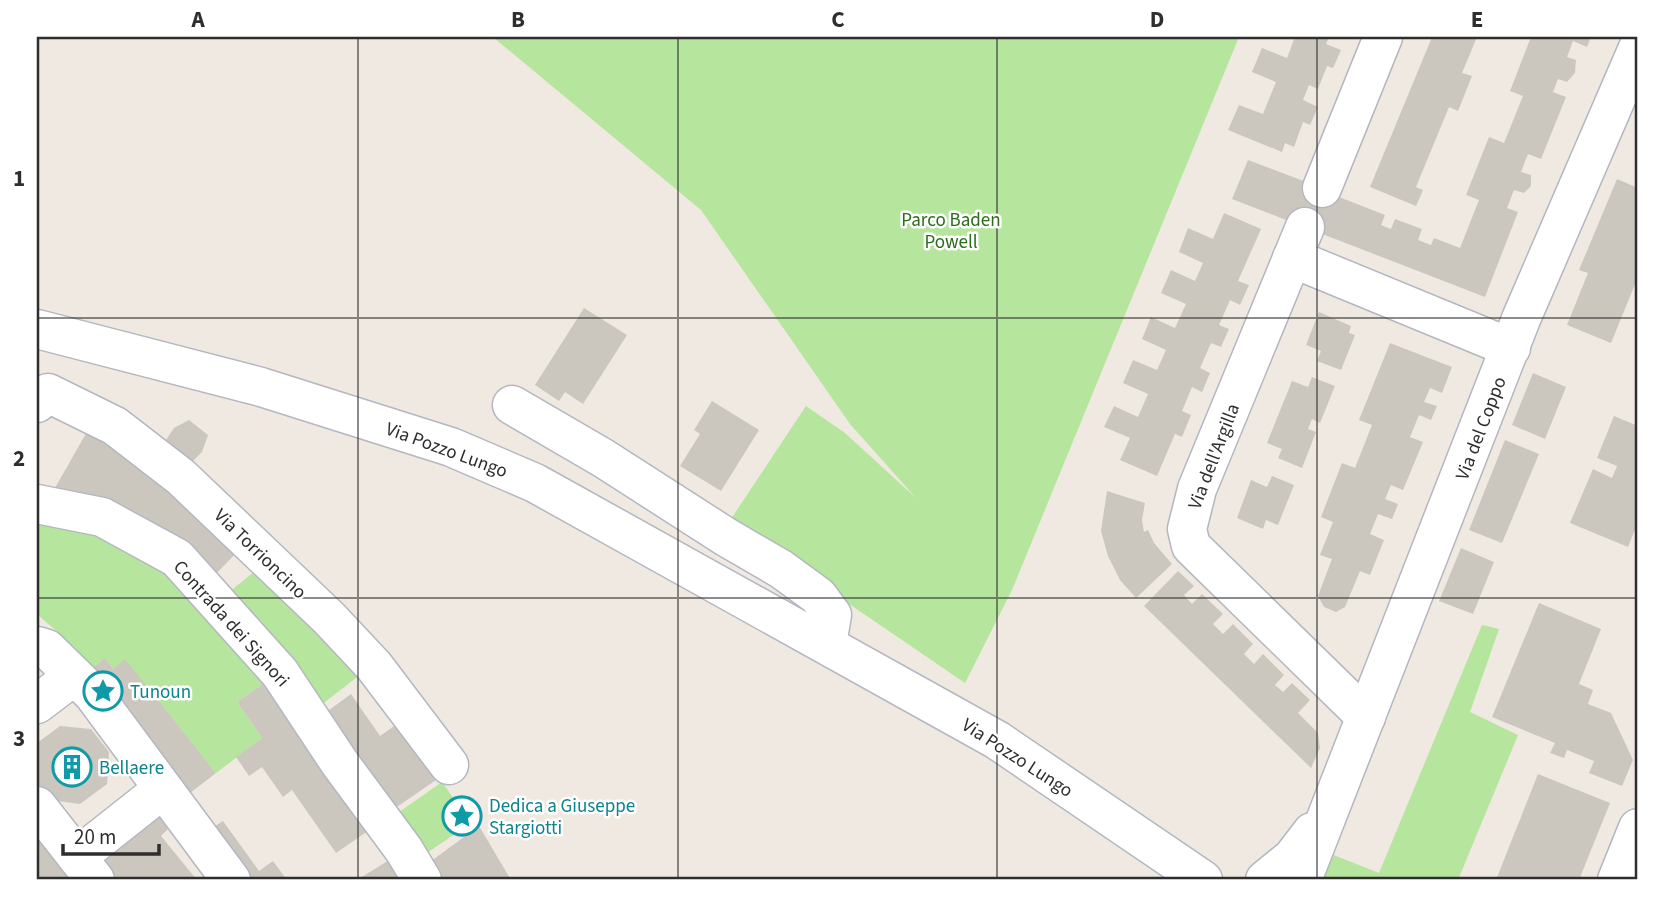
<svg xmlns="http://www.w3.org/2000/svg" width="1675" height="917" font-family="'Source Sans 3',sans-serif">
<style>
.green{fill:#b6e59e}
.building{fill:#cbc7bf}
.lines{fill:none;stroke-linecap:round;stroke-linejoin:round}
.minor-casing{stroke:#b4b7c1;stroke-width:41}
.minor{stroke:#fff;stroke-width:38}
.grid{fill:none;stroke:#2e2e2e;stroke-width:2;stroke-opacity:0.55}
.labels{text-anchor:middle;stroke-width:5;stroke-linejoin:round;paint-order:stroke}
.park-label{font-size:19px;fill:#2c6e1b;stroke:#fff}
.street-label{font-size:19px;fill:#2e2e2e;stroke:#fff}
.culture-label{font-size:19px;fill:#0d838f;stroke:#fff;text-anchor:start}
.neatline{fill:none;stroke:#2e2e2e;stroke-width:2.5}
.grid-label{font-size:23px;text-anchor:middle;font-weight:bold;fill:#2e2e2e}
</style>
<rect width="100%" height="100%" fill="#efe9e1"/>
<g class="green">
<path d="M493 37H1239L1012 590 965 683 729 522 806 406 845 433 916 498 850 424 701 210Z"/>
<path d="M37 503 177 558 276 675 237 702 262 738 216 773 125 660 113 669 105 658 86 673 76 648 39 616H37Z"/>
<path d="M260 567 365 671 316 709 228 593Z"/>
<path d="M1482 625 1499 629 1470 712 1518 735 1458 880H1315L1326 852 1379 873Z"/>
<path d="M442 782 471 823 421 857 392 817Z"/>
</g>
<g class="building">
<path d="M1295 37H1329L1326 44 1341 50 1333 68 1327 66 1318 89 1309 85 1303 100 1318 107 1310 125 1303 122 1294 147 1285 143 1282 152 1228 130 1239 105 1263 114 1276 82 1252 72 1262 48 1287 58Z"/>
<path d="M1432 37H1477L1462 73 1472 76 1458 111 1449 107 1416 187 1423 190 1416 206 1370 187Z"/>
<path d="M1531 37H1591L1587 47 1573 41 1567 57 1576 60 1575 73 1567 82 1558 79 1553 92 1566 97 1541 159 1528 154 1521 172 1531 175V186L1524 193 1514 190 1507 208 1518 212 1485 297 1232 199 1248 160 1322 188 1329 193 1385 215 1381 225 1391 229 1395 219 1422 229 1418 240 1431 245 1434 238 1460 248 1479 200 1466 195 1489 137 1504 143 1523 96 1510 91Z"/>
<path d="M1617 179 1638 188V277L1611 343 1567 325 1588 273 1579 270Z"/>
<path d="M1224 213 1261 229 1238 281 1249 285 1240 305 1230 300 1219 325 1229 329 1221 347 1211 343 1200 368 1210 373 1202 392 1192 387 1182 411 1191 415 1182 437 1175 434 1157 476 1120 460 1130 438 1104 427 1114 406 1138 417 1148 394 1123 383 1133 360 1157 370 1166 350 1142 339 1151 317 1175 328 1186 304 1161 293 1171 270 1195 281 1203 263 1179 252 1188 228 1213 239Z"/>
<path d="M584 308 627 335 583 404 565 392 559 401 535 385Z"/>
<path d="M1319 312 1351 326 1349 333 1355 335 1341 370 1317 361 1321 351 1306 345Z"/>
<path d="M1390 343 1452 367 1442 393 1430 388 1424 402 1437 406 1431 420 1419 415 1410 437 1423 442 1403 490 1391 485 1385 499 1398 504 1392 519 1378 514 1370 534 1384 540 1370 575 1360 571 1345 607 1336 612 1324 607 1318 596 1332 559 1320 555 1333 522 1321 517 1342 463 1355 468 1372 425 1359 420Z"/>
<path d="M1533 373 1566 387 1545 439 1512 425Z"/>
<path d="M1312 377 1335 386 1320 423 1312 419 1308 429 1316 432 1302 468 1278 458 1282 449 1267 443 1292 381 1308 387Z"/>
<path d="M712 401 759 430 721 491 680 466 700 434 694 430Z"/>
<path d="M1614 416 1638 426V522L1628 547 1570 523 1593 469 1612 478 1617 466 1597 458Z"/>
<path d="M189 420 208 435 202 452 183 471 158 452 174 428Z"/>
<path d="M88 430 187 493 239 550 213 577 158 525 124 506 55 488Z"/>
<path d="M1505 440 1539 454 1502 543 1469 530Z"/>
<path d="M1272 476 1294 485 1278 525 1266 520 1263 529 1237 518 1251 480 1267 487Z"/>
<path d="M1107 491 1145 503 1142 520 1144 532 1148 530 1154 543 1172 564 1136 598 1120 580 1108 556 1101 531Z"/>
<path d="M1461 548 1494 562 1473 614 1439 601Z"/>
<path d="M1178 571 1194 586 1184 595 1192 604 1202 594 1223 614 1213 624 1223 634 1233 624 1253 644 1244 654 1254 664 1263 654 1284 675 1275 685 1283 692 1292 683 1310 700 1298 713 1318 733 1320 748 1311 768 1144 606Z"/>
<path d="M1539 603 1601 629 1579 684 1593 690 1588 704 1611 713 1633 760 1622 786 1589 773 1594 761 1567 750 1564 758 1550 753 1555 743 1492 717Z"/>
<path d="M105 658 113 669 125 659 216 773 185 797 86 673Z"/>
<path d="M276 675 378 824 336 853 292 790 283 797 262 767 249 776 236 757 262 738 237 702Z"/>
<path d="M351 694 380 736 400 722 439 778 388 813 321 716Z"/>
<path d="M60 726 91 729 109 752 107 784 80 804 50 800 37 782V743Z"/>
<path d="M1538 774 1610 803 1579 880H1496Z"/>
<path d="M162 807 174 823 161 836 197 880H102L92 868Z"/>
<path d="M223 821 259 871 273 861 287 880H241L206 832Z"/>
<path d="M37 823 82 880H37Z"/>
<path d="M479 826 511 880H436L427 864Z"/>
<path d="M394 857 408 880H357Z"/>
</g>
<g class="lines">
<g class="minor-casing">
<g id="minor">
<path d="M1322 188 1383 37"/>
<path d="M1305 227 1197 489 1187 529 1191 546 1366 717"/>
<path d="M1292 258 1511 348"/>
<path d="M37 329 261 387 451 447 535 483 997 740 1203 880"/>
<path d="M37 403 48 393 115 426 181 477 329 618 374 666 449 765"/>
<path d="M512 405 603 458 726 537 781 569 818 596 832 615 827 644"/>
<path d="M37 504 102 517 177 558 280 673 339 762 404 850 422 880"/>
<path d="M37 646 47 649 93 694 231 880"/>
<path d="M37 704 74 676"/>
<path d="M37 806 95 880"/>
<path d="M77 857 163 789"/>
<path d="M1265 880 1292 858 1312 832"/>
<path d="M1302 880 1521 319 1638 48"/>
<path d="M1617 880 1638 828"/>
</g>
</g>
<use href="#minor" class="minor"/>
</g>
<path class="grid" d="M358 37V880M678 37V880M997 37V880M1317 37V880M37 318H1638M37 598H1638"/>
<defs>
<g id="sight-ring" transform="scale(2.0125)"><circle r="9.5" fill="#fff" stroke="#0f9aa8" stroke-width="1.5"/><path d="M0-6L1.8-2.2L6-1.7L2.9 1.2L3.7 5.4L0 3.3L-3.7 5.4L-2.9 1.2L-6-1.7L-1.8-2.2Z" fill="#0f9aa8"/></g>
<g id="building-ring" transform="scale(2.0125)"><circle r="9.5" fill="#fff" stroke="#0f9aa8" stroke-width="1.5"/><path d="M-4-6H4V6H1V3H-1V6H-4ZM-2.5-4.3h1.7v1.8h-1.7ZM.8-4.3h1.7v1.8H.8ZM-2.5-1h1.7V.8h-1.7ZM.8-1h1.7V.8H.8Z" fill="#0f9aa8"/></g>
</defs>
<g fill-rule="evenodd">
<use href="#sight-ring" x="103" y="691"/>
<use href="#building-ring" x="72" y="767"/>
<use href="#sight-ring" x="462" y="816"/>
</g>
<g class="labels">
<g class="park-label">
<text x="951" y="226">Parco Baden<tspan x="951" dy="22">Powell</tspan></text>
</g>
<g class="street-label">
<text transform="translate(1480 428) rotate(-69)" y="7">Via del Coppo</text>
<text transform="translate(447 449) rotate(20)" y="7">Via Pozzo Lungo</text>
<text transform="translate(1213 456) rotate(-69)" y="7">Via dell'Argilla</text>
<text transform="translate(261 553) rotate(44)" y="7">Via Torrioncino</text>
<text transform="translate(232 623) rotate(48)" y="7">Contrada dei Signori</text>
<text transform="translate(1018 757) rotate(33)" y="7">Via Pozzo Lungo</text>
</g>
<g class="culture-label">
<text x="130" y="698">Tunoun</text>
<text x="99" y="774">Bellaere</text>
<text x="489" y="812">Dedica a Giuseppe<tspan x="489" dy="22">Stargiotti</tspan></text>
</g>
</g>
<rect width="1675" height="917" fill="none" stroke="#ffffff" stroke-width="77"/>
<path d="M63 844v10h96v-10" fill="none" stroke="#2e2e2e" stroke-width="3.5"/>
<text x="74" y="844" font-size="21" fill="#2e2e2e" stroke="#ffffff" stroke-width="5" paint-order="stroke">20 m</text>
<rect x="38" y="38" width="1598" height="840" class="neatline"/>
<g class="grid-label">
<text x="198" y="27">A</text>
<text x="518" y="27">B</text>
<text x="838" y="27">C</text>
<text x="1157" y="27">D</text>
<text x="1477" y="27">E</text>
<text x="19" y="186">1</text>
<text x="19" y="466">2</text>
<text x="19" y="746">3</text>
</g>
</svg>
